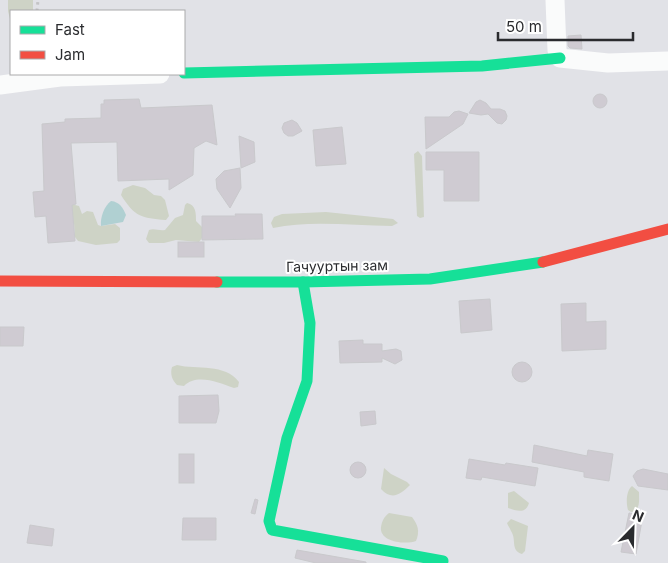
<svg xmlns="http://www.w3.org/2000/svg" width="668" height="563" font-family="Inter,sans-serif">
<style>
.green{fill:#ced3c6}
.water{fill:#b0d0d2}
.building{fill:#cfcbd2;stroke:#c9c9cc}
.lines{fill:none;stroke-linecap:round;stroke-linejoin:round}
.path{stroke:#c3c3c5;stroke-width:3;stroke-dasharray:2.5 4;stroke-linecap:butt}
.street{stroke:#fafbfb;stroke-width:19}
.fast{stroke:#16e098;stroke-width:11}
.jam{stroke:#f24e42;stroke-width:11}
.labels{text-anchor:middle;stroke-width:4;stroke-linejoin:round;paint-order:stroke}
.street-label{font-size:14px;fill:#2a2b2e;stroke:#fff}
</style>
<rect width="100%" height="100%" fill="#e1e2e7"/>
<g class="green">
<path d="M8 0H33V11H11V23L8 11Z"/>
<path d="M418 151 422 156 424 217 420 218 417 216 414 154Z"/>
<path d="M133 185 145 188 154 195 161 196 165 200 169 216 166 220C141 218 135 217 121 195L123 189Z"/>
<path d="M187 203C196 205 196 213 196 221L202 227V238L199 242 176 240 164 243H149L146 239 149 230C154 228 159 231 165 230L175 218 183 215 185 205Z"/>
<path d="M70 205H75L79 206 82 214 87 211 93 212 98 225 101 226 115 224 120 228V240L117 243 96 245 78 241 75 237 74 223H67Z"/>
<path d="M326 212 393 219 398 223 392 226C353 226 311 220 273 228L271 223 274 217 282 214Z"/>
<path d="M177 365C197 370 225 363 239 382L238 387 234 388C219 383 197 373 184 386L177 385C172 380 170 374 172 367Z"/>
<path d="M384 468 391 474 407 482 410 485C401 494 392 501 381 489Z"/>
<path d="M632 486 639 492C639 499 640 505 636 511L631 512 628 510C626 503 626 491 632 486Z"/>
<path d="M514 491 529 503C526 514 517 511 508 508V493Z"/>
<path d="M389 513 412 517C418 525 420 531 416 541 405 545 379 542 381 527 382 521 384 517 389 513Z"/>
<path d="M511 519 528 526 525 551 522 554C510 550 517 540 511 531 510 528 508 526 507 523Z"/>
</g>
<path class="water" d="M111 201C120 202 123 208 126 215L123 222 101 226C100 218 104 206 111 201Z"/>
<g class="building">
<path d="M581 35 582 49 570 48 568 46V36Z"/>
<circle cx="600" cy="101" r="7"/>
<path d="M139 99 141 108 212 105 217 145 206 141 194 148 193 175 169 190V179L118 181 117 142 71 143 76 204 72 205 75 241 48 243 46 216 35 217 33 192 44 191 42 124 65 122V119L101 118V104H104V100Z"/>
<path d="M480 100 486 103 491 109H500L505 111 507 116 506 120 502 124 497 123 488 114 481 115 469 113 476 102Z"/>
<path d="M459 111 468 114 463 124 426 149 425 117H449L454 112Z"/>
<path d="M292 120 297 123 302 131 293 136H288L284 133 282 128 284 123Z"/>
<path d="M342 127 346 164 316 166 313 130Z"/>
<path d="M239 136 254 142 255 162 241 168Z"/>
<path d="M426 152H479V201H444V170H426Z"/>
<path d="M240 168 241 188 230 208 217 189 216 179 224 171Z"/>
<path d="M235 214H262L263 239 202 240V216H236Z"/>
<rect x="178" y="242" width="26" height="15"/>
<path d="M490 299 492 330 461 333 459 301Z"/>
<path d="M586 303V322L606 321V349L562 351 561 304Z"/>
<path d="M0 327H24L23 346H0Z"/>
<path d="M363 340V344H382V351L396 349 401 351 402 360 395 364 382 358V362L340 363 339 341Z"/>
<circle cx="522" cy="372" r="10"/>
<path d="M218 395 219 411 216 423H179V396Z"/>
<path d="M375 411 376 424 361 426 360 412Z"/>
<path d="M534 445 587 456 588 450 613 454 609 481 584 477V472L532 462Z"/>
<rect x="179" y="454" width="15" height="29"/>
<path d="M469 459 505 465 506 463 538 468 535 486 482 477 481 480 466 478Z"/>
<circle cx="358" cy="470" r="8"/>
<path d="M643 469 668 474V490L638 486 633 476 637 471Z"/>
<path d="M255 499 258 500 255 514 251 513Z"/>
<path d="M629 513 643 515 636 554 621 552Z"/>
<path d="M183 518H216V540H182Z"/>
<path d="M30 525 54 529 52 546 27 543Z"/>
<path d="M297 550 366 562V563H316L295 558Z"/>
</g>
<g class="lines">
<path class="path" d="M37 11 38 0"/>
<g class="street">
<path d="M555 0 557 50 560 58 608 63 668 61"/>
<path d="M0 85 60 77 160 74"/>
</g>
<g class="fast">
<path d="M184 73 482 66 560 58"/>
<path d="M217 282H303L430 279 543 262"/>
<path d="M303 282 310 323 307 381 287 438 269 521 272 530 443 561"/>
</g>
<g class="jam">
<path d="M543 262 668 229"/>
<path d="M0 281 217 282"/>
</g>
</g>
<g class="labels">
<g class="street-label">
<text transform="translate(337 266) rotate(-1)" y="5">Гачууртын зам</text>
</g>
</g>
<rect x="10" y="10" width="175" height="65" fill="#ffffff" stroke="#aaaaab"/>
<rect x="20" y="26" width="25" height="8" fill="#16e098" stroke="#aaaaab"/>
<text x="55" y="35" font-size="15" fill="#2a2b2e">Fast</text>
<rect x="20" y="51" width="25" height="8" fill="#f24e42" stroke="#aaaaab"/>
<text x="55" y="60" font-size="15" fill="#2a2b2e">Jam</text>
<g transform="translate(633 528) rotate(23)" stroke="#ffffff" stroke-width="4" paint-order="stroke">
<path d="M0-4L9 19L0 12L-9 19Z" fill="#2a2b2e"/>
<text y="-8" font-size="14" font-weight="bold" text-anchor="middle" fill="#2a2b2e">N</text>
</g>
<path d="M498 32v8h135v-8" fill="none" stroke="#2a2b2e" stroke-width="2.5"/>
<text x="506" y="32" font-size="15" fill="#2a2b2e" stroke="#ffffff" stroke-width="4" paint-order="stroke">50 m</text>
</svg>
